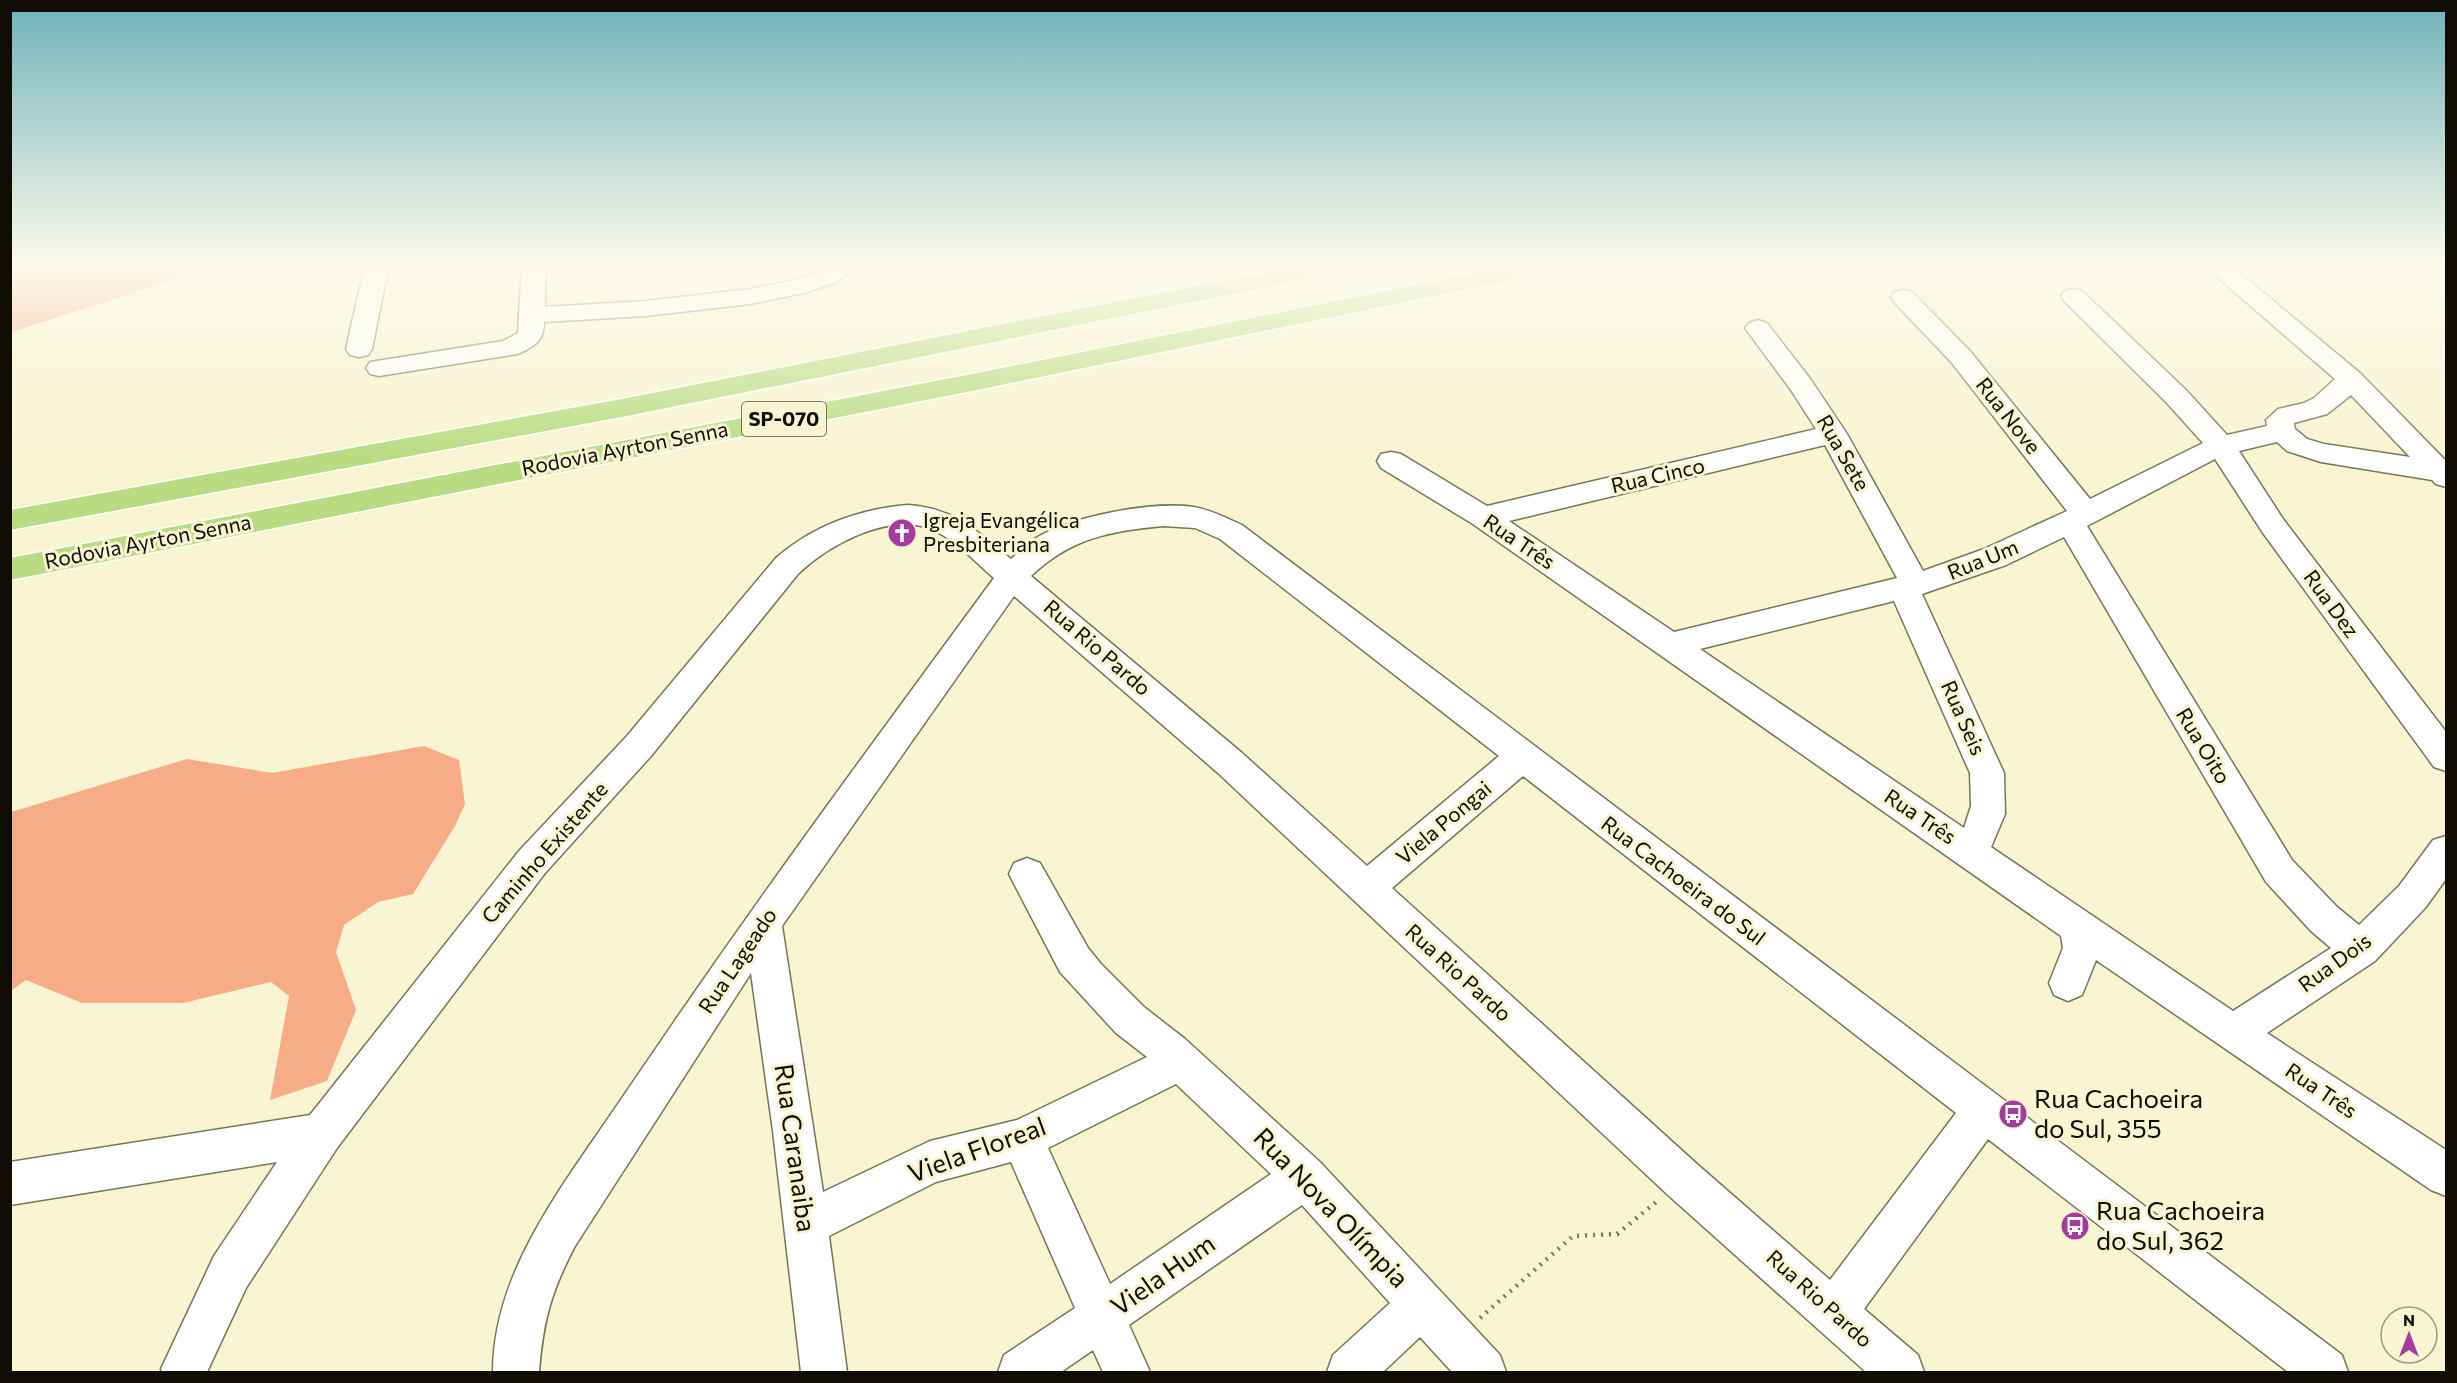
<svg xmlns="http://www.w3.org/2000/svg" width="2457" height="1383" font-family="Commissioner,sans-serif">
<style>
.green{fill:#f5ac87}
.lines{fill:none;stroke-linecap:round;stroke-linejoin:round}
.minor-casing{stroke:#797456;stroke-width:3}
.highway-casing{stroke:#fff;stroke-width:3}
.path{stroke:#7b7863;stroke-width:4.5;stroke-dasharray:2 6;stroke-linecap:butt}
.minor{fill:#fff;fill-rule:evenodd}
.highway{fill:#b9dc82;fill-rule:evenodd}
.labels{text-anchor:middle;stroke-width:6;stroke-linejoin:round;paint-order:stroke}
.shield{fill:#f9f4d2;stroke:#555242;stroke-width:1.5}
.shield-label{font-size:20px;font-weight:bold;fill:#0f0d04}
.street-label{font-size:21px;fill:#0f0d04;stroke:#f9f4d2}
.poi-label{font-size:21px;fill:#0f0d04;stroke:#f9f4d2;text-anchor:start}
.near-poi-label{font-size:26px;fill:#0f0d04;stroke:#f9f4d2;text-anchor:start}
.near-street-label{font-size:26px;fill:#0f0d04;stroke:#f9f4d2}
</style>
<rect width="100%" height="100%" fill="#f9f4d2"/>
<g class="green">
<path d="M11 264H222L12 332 11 340Z"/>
<path d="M424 746 459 760 465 804 455 826 413 894 378 902 344 925 336 952 356 1010 327 1081 270 1100 289 996 271 982 183 1003H82L26 980 11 991V812L187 759 272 773Z"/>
</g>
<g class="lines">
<g class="minor-casing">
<g id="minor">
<path d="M365 264H389L372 349 368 355 359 357 350 355 346 349Z"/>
<path d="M522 264H546L545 307 646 301 750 289 790 281 820 272 830 264H858L837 282 804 293 750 304 646 316 544 322C544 341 535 346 518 354L379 376 370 374 366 368 370 362 503 341 518 333Z"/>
<path d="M894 264H922C915 274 906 275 895 272L892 267Z"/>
<path d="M2202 264H2229L2360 373 2446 461V487L2436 484 2432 480 2321 462 2287 451 2277 442 2239 451 2283 519 2446 732V771L2434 767 2263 533 2215 459 2087 526 2292 860 2337 907 2359 925 2399 886 2433 840 2446 836V879L2425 908 2375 961 2267 1033 2446 1150V1196L2431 1190 2096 960 2082 995 2068 1001 2054 995 2049 983 2063 948 2061 936 1473 524 1381 468 1377 461 1381 454 1391 452 1401 454 1487 506 1816 429 1791 390 1745 328 1749 323 1758 320 1767 323 1811 380 1847 434 1923 571 1984 549 2067 511 1952 363 1894 302 1891 297 1894 292 1903 290 1912 292 1970 351 2090 499 2203 443 2166 402 2064 301 2061 296 2064 291 2073 289 2082 291 2186 390 2227 435 2267 426 2266 420 2278 409 2304 403 2314 398 2335 379ZM2351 395 2410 457 2324 444 2307 439 2295 429 2294 423 2327 414ZM1825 445 1897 578 1674 632 1509 521ZM2064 537 2266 882 2311 931 2331 948 2233 1011 1991 847 2005 814 2004 773 1922 594 2006 565ZM1894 601 1970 773 1971 806 1964 828 1700 649Z"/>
<path d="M908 505C954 508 977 531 1011 559 1019 552 1027 544 1036 538 1073 516 1152 501 1194 507 1211 510 1226 518 1242 525L2342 1355 2348 1372H2288L1988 1139 1864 1309 1918 1355 1924 1372H1866L1668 1195 1218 773 1014 596 782 926 823 1192 930 1141 1017 1120 1147 1057 1116 1033 1060 972 1009 874 1014 863 1027 858 1040 863 1088 948 1101 964 1144 1007 1185 1039 1320 1162 1500 1355 1506 1372H1452L1420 1337 1383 1372H1327L1333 1355 1390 1303 1302 1205 1129 1325 1150 1372H1103L1093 1350 1061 1372H998L1004 1355 1075 1308 1011 1162 936 1182 829 1236 847 1372H801L773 1131 751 973 575 1246C551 1292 543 1321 539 1372H493C493 1284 547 1207 596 1136 622 1098 648 1060 674 1022 777 872 886 725 994 578 974 561 953 537 928 528 886 513 827 546 798 574L651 756 545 873 337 1148 246 1288 207 1372H162L161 1369 214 1256 277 1162 10 1205V1162L310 1115 519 851 627 736 776 558C813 526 859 509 908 505ZM1163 526 1195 528 1220 539 1499 756 1367 866 1242 753 1031 576C1071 538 1110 531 1163 526ZM1523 776 1956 1113 1830 1280 1698 1165 1392 888ZM1176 1084 1271 1174 1110 1284 1048 1148Z"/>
</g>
</g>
<g class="highway-casing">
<g id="highway">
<path d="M1308 264H1358L1355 269 1346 271 627 416 10 530V510L627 398Z"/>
<path d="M1520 264H1568L1565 269 1556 271 977 390 10 580V558L977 373Z"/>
</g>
</g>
<path class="path" d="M1480 1318 1573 1236 1617 1234 1660 1199"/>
<use href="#minor" class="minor"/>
<use href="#highway" class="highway"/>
</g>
<linearGradient id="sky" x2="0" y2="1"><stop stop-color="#6fb2ba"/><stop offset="0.58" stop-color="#fcfaeb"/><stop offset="1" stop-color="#fcfaeb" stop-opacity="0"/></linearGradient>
<rect width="2457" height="458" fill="url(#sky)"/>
<defs>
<g id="church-disc" transform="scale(1.5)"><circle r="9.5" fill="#a43ca0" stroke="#f9f4d2"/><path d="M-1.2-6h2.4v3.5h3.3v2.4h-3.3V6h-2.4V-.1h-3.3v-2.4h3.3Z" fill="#fff"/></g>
<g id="bus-disc" transform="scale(1.5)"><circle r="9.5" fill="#a43ca0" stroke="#f9f4d2"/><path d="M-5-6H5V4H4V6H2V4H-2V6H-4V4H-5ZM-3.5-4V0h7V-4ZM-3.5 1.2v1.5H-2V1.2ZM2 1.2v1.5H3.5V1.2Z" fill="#fff"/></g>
</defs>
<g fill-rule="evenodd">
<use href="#church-disc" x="902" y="533"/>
<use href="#bus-disc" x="2013" y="1114"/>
<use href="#bus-disc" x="2075" y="1226"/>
</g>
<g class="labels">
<rect class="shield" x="742" y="402" width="84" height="34" rx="4.5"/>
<g class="shield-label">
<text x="784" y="426">SP-070</text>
</g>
<g class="street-label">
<text transform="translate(2008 416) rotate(52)" y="7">Rua Nove</text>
<text transform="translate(625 449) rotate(-11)" y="7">Rodovia Ayrton Senna</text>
<text transform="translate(1843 453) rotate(60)" y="7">Rua Sete</text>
<text transform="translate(1658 476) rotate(-13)" y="7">Rua Cinco</text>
<text transform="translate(148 542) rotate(-11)" y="7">Rodovia Ayrton Senna</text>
<text transform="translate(1519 542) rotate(34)" y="7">Rua Três</text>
<text transform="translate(1983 560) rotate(-22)" y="7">Rua Um</text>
<text transform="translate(2331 604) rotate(54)" y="7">Rua Dez</text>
<text transform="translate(1097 648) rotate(41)" y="7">Rua Rio Pardo</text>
<text transform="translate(1963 718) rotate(66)" y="7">Rua Seis</text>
<text transform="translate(2203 746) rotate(59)" y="7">Rua Oito</text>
<text transform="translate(1920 817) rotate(34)" y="7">Rua Três</text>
<text transform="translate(1444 823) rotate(-40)" y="7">Viela Pongai</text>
<text transform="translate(545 853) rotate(-49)" y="7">Caminho Existente</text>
<text transform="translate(1683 881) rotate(37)" y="7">Rua Cachoeira do Sul</text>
<text transform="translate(738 961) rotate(-56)" y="7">Rua Lageado</text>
<text transform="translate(2335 963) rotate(-36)" y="7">Rua Dois</text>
<text transform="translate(1458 973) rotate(42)" y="7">Rua Rio Pardo</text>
<text transform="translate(2321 1091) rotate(34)" y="7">Rua Três</text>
<text transform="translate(1819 1299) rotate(42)" y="7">Rua Rio Pardo</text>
</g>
<g class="poi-label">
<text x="923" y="528">Igreja Evangélica<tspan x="923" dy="24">Presbiteriana</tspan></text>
</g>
<g class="near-poi-label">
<text x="2034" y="1108">Rua Cachoeira<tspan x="2034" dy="30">do Sul, 355</tspan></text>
<text x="2096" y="1220">Rua Cachoeira<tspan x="2096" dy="30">do Sul, 362</tspan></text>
</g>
<g class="near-street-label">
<text transform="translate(795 1148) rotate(82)" y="9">Rua Caranaiba</text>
<text transform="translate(977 1150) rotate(-20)" y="9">Viela Floreal</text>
<text transform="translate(1331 1208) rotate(46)" y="9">Rua Nova Olímpia</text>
<text transform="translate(1163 1275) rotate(-35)" y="9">Viela Hum</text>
</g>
</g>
<rect width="2457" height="1383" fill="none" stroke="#0f0d04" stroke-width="24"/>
<g transform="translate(2409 1335)"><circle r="28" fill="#f9f4d2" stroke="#9b9880" stroke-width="1.5"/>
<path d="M0-4.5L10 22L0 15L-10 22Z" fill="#a43ca0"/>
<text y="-9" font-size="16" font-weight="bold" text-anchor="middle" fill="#0f0d04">N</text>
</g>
</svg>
